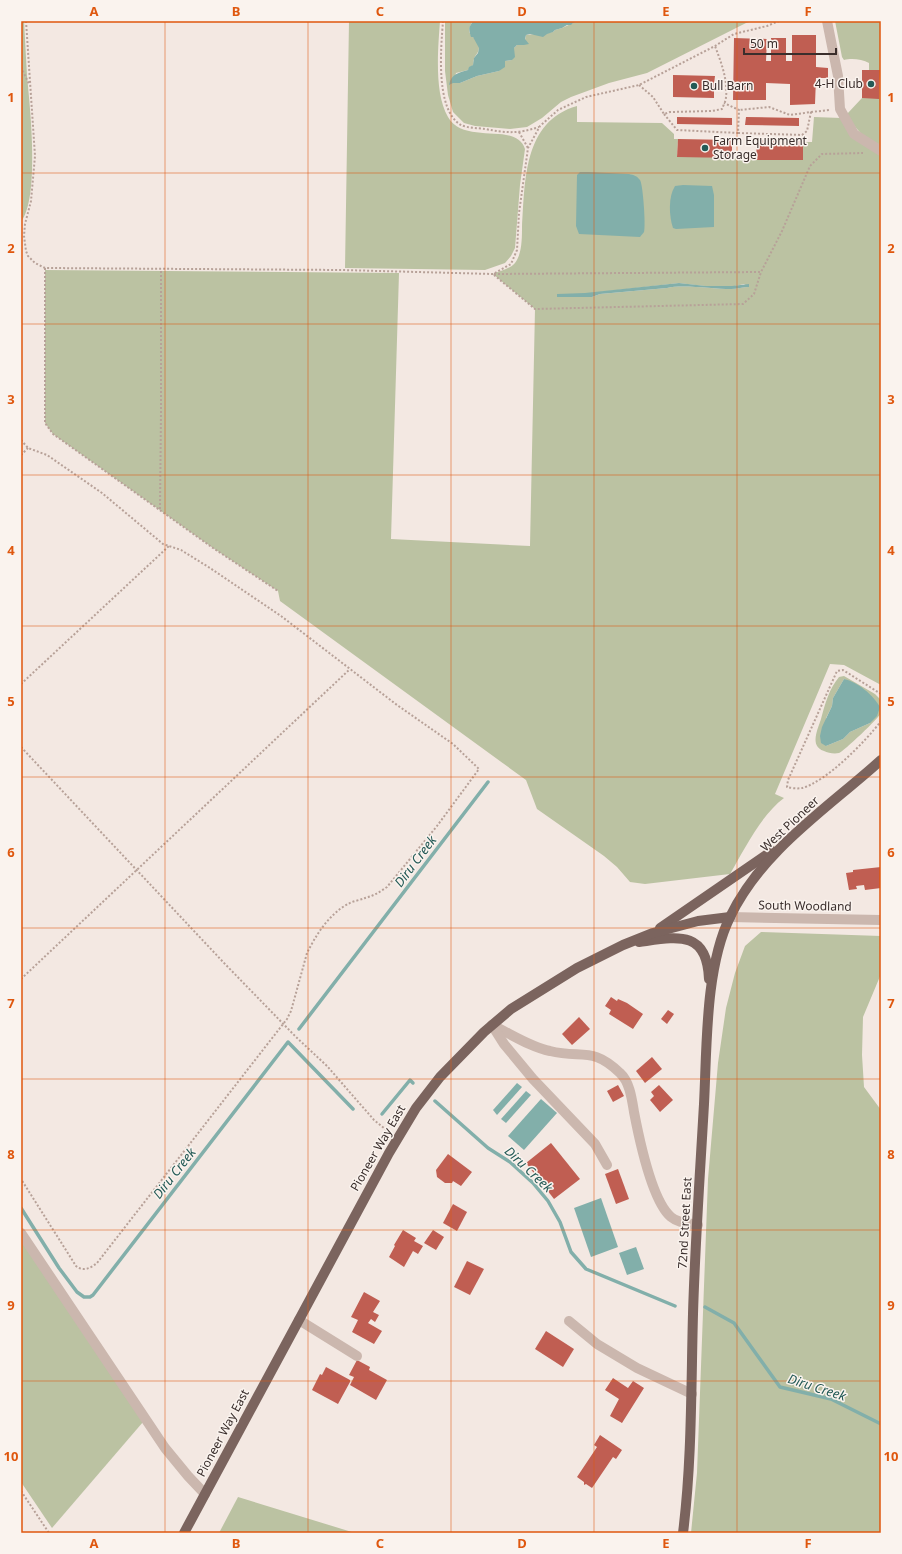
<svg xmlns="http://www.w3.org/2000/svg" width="902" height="1554" font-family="'Noto Sans',sans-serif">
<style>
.green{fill:#bbc2a2;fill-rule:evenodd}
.water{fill:#82afaa}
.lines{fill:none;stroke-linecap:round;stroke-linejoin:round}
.stream{stroke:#82afaa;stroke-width:3.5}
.building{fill:#c05e52}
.path{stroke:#b7a198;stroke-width:2;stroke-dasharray:2 2;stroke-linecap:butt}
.minor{stroke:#cbb7ae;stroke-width:10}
.major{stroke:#7b645e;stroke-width:10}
.grid{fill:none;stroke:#df570e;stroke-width:1;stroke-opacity:0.55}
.poi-dot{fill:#235a56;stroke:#faf3ee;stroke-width:1.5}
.labels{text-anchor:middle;stroke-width:3;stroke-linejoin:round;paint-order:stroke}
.poi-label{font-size:12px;fill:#3a2e2c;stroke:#faf3ee;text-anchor:start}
.street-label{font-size:12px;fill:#3a2e2c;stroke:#faf3ee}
.water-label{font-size:13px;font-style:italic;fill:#235a56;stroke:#faf3ee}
.neatline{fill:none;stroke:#df570e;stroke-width:1.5}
.grid-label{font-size:13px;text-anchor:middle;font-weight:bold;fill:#df570e}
</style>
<rect width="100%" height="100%" fill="#f3e8e2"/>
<g class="green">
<path d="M21 21H24C25 39 26 58 27 76 30 107 40 198 21 222Z"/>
<path d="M349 21H440C438 49 434 93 448 117 465 146 516 121 525 149L520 185 515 248 511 256 505 263 485 270 345 268Z"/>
<path d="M445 21H473C462 37 478 35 479 47 479 53 475 55 474 59 473 61 474 63 473 65L468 70 456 73 453 83H460L477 76 499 71 505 61 512 60 514 48 517 45H524L526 35 553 32 555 30 562 28 573 23 581 21H753L746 23 647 73 609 83 571 97 561 102 542 118 527 127 510 129 475 126 464 123 453 112 448 95 445 71Z"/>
<path d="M835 21H881V147C864 139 856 130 847 114L862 98H879L880 70H869V63C862 59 851 58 844 60L842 57Z"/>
<path d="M577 106V122L662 123 674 134V139H678L677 156 732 158 757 156V160H803V142H812L814 117 841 118 881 155V685L844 665 830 664 775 794 784 798C761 815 744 850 730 874L645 884 630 882 617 867 604 856 537 809 526 780 280 601 278 591 213 548 53 434 45 423V270L399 273 391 539 530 546 535 309 493 274C500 271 510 269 515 263 522 254 522 238 522 227 525 182 523 121 577 106ZM679 283C700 285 724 290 744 284L749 287C743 287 737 289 730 289 713 289 682 284 667 288L600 294 592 297H557Z"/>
<path d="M844 676 875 694 881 700C881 704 882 709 881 713 880 717 843 752 839 753 834 754 828 753 824 751 809 746 818 729 821 719 825 704 829 689 839 677ZM844 679 865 691 870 723 850 732 843 739 826 746V718L832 706 833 698Z"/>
<path d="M761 932 881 936V974L863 1017 862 1055 864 1087 881 1110V1533H691L697 1473 708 1179 718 1063 726 1008 735 973 745 946Z"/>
<path d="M21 1240 143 1422 52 1528 21 1482Z"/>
<path d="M238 1497 355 1533H219Z"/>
</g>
<g class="water">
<path d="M473 21H581L573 23 571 25H567L562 28 555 30 553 32 547 34 543 37 530 34 526 35 525 39 529 44 524 45H517L514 48 515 57 512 60 505 61V67L499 71 477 76 460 83H453L449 85C451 74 458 73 468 70L469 67 473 65 474 58 478 53 479 48 473 37H471C468 27 469 28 473 21Z"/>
<path d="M588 172 629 174C634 175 637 176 640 180 643 184 646 227 644 232 643 234 641 235 640 237L579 234 576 226 577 175 580 172Z"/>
<path d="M683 185 712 186 714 195V227L676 229 673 228C669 216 668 197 675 186Z"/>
<path d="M679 283 706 286H732L749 284V287C743 287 737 289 731 289 713 289 682 284 667 288L600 294 592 297H557V294L585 293Z"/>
<path d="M844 679C858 682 873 695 880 707L877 716 870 723 850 732 843 739 826 746 821 743 820 736 822 727 832 706 833 698Z"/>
<path d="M517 1083 522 1087 497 1115 493 1110Z"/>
<path d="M526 1091 531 1095 506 1123 501 1119Z"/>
<path d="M541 1099 557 1113 524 1150 508 1136Z"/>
<path d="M601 1198 618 1247 591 1257 574 1208Z"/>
<path d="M636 1247 644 1269 627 1275 619 1253Z"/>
</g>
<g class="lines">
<g class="stream">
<path d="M299 1029 488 782"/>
<path d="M435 1101 488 1148 510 1162 533 1183 548 1201 560 1222 571 1252 586 1269 675 1306"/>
<path d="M382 1114 410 1080 413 1083"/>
<path d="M21 1208 59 1268 77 1292 84 1297H90L93 1295 288 1042 353 1109"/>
<path d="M705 1307 734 1323 780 1387 831 1399 881 1424"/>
</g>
</g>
<g class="building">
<path d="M792 35H816V67L828 68V78H816L815 104 790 105V84L766 83V100H733L734 38 767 39 766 61H771V38H786V61H792Z"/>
<path d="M862 70H880L879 99 862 98Z"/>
<path d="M673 75 715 76 714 84 717 87 714 90V98L673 97Z"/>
<path d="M677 117 732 118V125L677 124Z"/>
<path d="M746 117 799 118V126L745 125Z"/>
<path d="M678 139 732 140V158L677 157Z"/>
<path d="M757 140 803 141V160H756Z"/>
<path d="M881 867V888L865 890 864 885 856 886 857 889 849 890 846 873 853 872V870Z"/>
<path d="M611 997 617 1001 618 999 627 1003 643 1014 633 1029 609 1014 611 1010 605 1006Z"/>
<path d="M668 1010 674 1014 667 1024 661 1019Z"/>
<path d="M579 1017 590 1029 572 1045 562 1034Z"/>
<path d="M652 1057 662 1069 645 1083 636 1071Z"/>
<path d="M618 1085 624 1096 613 1102 607 1091Z"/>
<path d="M659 1085 673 1100 660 1112 650 1100 654 1096 651 1092Z"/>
<path d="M551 1143 580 1179 554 1199 526 1163Z"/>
<path d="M448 1154 472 1172 461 1186 453 1181 452 1183H445L437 1177 436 1170Z"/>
<path d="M618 1169 629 1199 616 1204 605 1174Z"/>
<path d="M453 1204 467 1212 457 1231 443 1223Z"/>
<path d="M403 1230 416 1238 414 1241 423 1246 418 1254 413 1251 404 1267 389 1257 395 1246 394 1245Z"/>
<path d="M433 1230 444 1237 436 1250 424 1243Z"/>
<path d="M467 1261 484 1269 470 1295 454 1287Z"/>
<path d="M364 1292 380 1301 373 1312 379 1315 375 1322 371 1319 368 1323 382 1331 374 1344 352 1332 358 1320 351 1317Z"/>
<path d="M546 1331 574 1349 563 1367 535 1349Z"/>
<path d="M357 1360 370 1367 369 1370 387 1380 376 1400 350 1385 354 1377 349 1375Z"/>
<path d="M326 1367 350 1380V1382L338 1404 312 1390 320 1374 322 1375Z"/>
<path d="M613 1378 628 1388 633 1381 644 1388 622 1423 610 1416 619 1399 605 1390Z"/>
<path d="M600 1435 622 1450 616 1459 613 1457 592 1488 586 1484 584 1485V1482L577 1477 597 1447 594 1445Z"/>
</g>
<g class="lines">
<g class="path">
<path d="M26 21 35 156 31 201 25 224 24 236 26 251 28 256 35 263 45 268 342 270 493 274 511 264 517 250 519 213 528 148 540 126 558 110 586 97 639 85 715 46 734 34 767 26 779 21"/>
<path d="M443 21C441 48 435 110 461 125 467 128 478 128 485 129 507 133 517 134 539 127"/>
<path d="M21 67 29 84"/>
<path d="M639 85 653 97 664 114 670 112 712 111 722 109C723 106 726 101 726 97 728 80 721 62 715 46"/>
<path d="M811 112 830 110"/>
<path d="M664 114 677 130 738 133 739 110 724 103"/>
<path d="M519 132 528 148"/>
<path d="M738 133 802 135 807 131 811 112 790 115 769 107 739 110"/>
<path d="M45 268V423L53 434 213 548 278 591"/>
<path d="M494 274 761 272 782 231 810 166 822 154 863 153"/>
<path d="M494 275 535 309 743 304 754 294 761 272"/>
<path d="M21 440 28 448 47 455 102 493 163 544 181 550 210 568 281 616 397 705 453 744 479 769 437 826 387 887C380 892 373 896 365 898 360 900 353 901 348 904 329 914 316 935 307 953L291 1011 287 1019 97 1263C91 1268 83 1272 76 1266L21 1179"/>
<path d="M21 455 28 448"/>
<path d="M160 509 161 413V269"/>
<path d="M21 684 169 546"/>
<path d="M881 694 843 670 837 671 788 780 787 787C791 788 797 789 802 788 826 782 866 741 881 721"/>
<path d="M21 747 225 964 296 1037 327 1066 374 1120 389 1132"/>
<path d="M21 979 350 669"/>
<path d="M21 1491 49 1533"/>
</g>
<g class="minor">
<path d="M827 21 838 76 840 109 854 134 881 151"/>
<path d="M730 917 881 920"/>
<path d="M492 1025C511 1034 530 1047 550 1051 582 1059 592 1046 620 1073 630 1082 632 1100 634 1112 639 1138 652 1201 671 1217 678 1223 689 1223 698 1225"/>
<path d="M492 1025 504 1044 533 1079 595 1144 607 1165"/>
<path d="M21 1233 165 1448 188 1476 205 1494"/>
<path d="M299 1320 357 1356"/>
<path d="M569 1321 597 1344 637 1368 692 1394"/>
</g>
<g class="major">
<path d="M660 928 772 851"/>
<path d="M639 942C676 937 707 929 709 979"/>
<path d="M184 1533 389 1153 416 1108 440 1077 484 1032 511 1009 577 968 623 945 653 933 698 921 730 917"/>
<path d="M683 1533C692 1461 691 1387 693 1314 695 1244 700 1174 704 1104 707 1047 705 968 730 917 762 850 828 808 881 760"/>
</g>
</g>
<path class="grid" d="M165 21V1533M308 21V1533M451 21V1533M594 21V1533M737 21V1533M21 173H881M21 324H881M21 475H881M21 626H881M21 777H881M21 928H881M21 1079H881M21 1230H881M21 1381H881"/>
<g class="poi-dot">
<circle cx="871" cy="84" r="4"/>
<circle cx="694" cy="86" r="4"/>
<circle cx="705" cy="148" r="4"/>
</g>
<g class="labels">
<g class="poi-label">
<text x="863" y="88" text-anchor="end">4-H Club</text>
<text x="702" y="90">Bull Barn</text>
<text x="713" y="145">Farm Equipment<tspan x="713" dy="14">Storage</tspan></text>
</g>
<g class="street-label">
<text transform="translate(790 824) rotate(-43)" y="4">West Pioneer</text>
<text transform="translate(805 906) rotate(1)" y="4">South Woodland</text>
<text transform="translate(378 1148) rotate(-60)" y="4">Pioneer Way East</text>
<text transform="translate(685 1223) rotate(-87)" y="4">72nd Street East</text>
<text transform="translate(223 1433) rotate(-62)" y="4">Pioneer Way East</text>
</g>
<g class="water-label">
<text transform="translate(415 861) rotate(-53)" y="5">Diru Creek</text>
<text transform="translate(529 1169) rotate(43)" y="5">Diru Creek</text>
<text transform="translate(174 1173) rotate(-52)" y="5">Diru Creek</text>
<text transform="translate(817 1387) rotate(18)" y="5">Diru Creek</text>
</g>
</g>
<rect width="902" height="1554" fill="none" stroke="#faf3ee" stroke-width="44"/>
<path d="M744 48v6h92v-6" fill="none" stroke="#3a2e2c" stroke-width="2"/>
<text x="750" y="48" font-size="12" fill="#3a2e2c" stroke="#faf3ee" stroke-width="3" paint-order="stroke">50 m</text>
<rect x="22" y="22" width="858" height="1510" class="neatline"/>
<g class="grid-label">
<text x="94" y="16">A</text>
<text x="236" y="16">B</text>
<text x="380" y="16">C</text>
<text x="522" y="16">D</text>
<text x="666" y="16">E</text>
<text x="808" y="16">F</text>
<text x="11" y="102">1</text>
<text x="891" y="102">1</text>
<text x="11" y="253">2</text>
<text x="891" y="253">2</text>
<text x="11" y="404">3</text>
<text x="891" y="404">3</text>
<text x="11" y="555">4</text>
<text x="891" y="555">4</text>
<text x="11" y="706">5</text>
<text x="891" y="706">5</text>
<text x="11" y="857">6</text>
<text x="891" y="857">6</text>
<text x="11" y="1008">7</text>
<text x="891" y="1008">7</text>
<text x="11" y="1159">8</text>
<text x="891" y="1159">8</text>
<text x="11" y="1310">9</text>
<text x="891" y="1310">9</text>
<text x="11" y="1461">10</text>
<text x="891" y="1461">10</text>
<text x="94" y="1548">A</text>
<text x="236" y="1548">B</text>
<text x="380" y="1548">C</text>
<text x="522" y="1548">D</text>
<text x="666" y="1548">E</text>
<text x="808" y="1548">F</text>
</g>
</svg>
